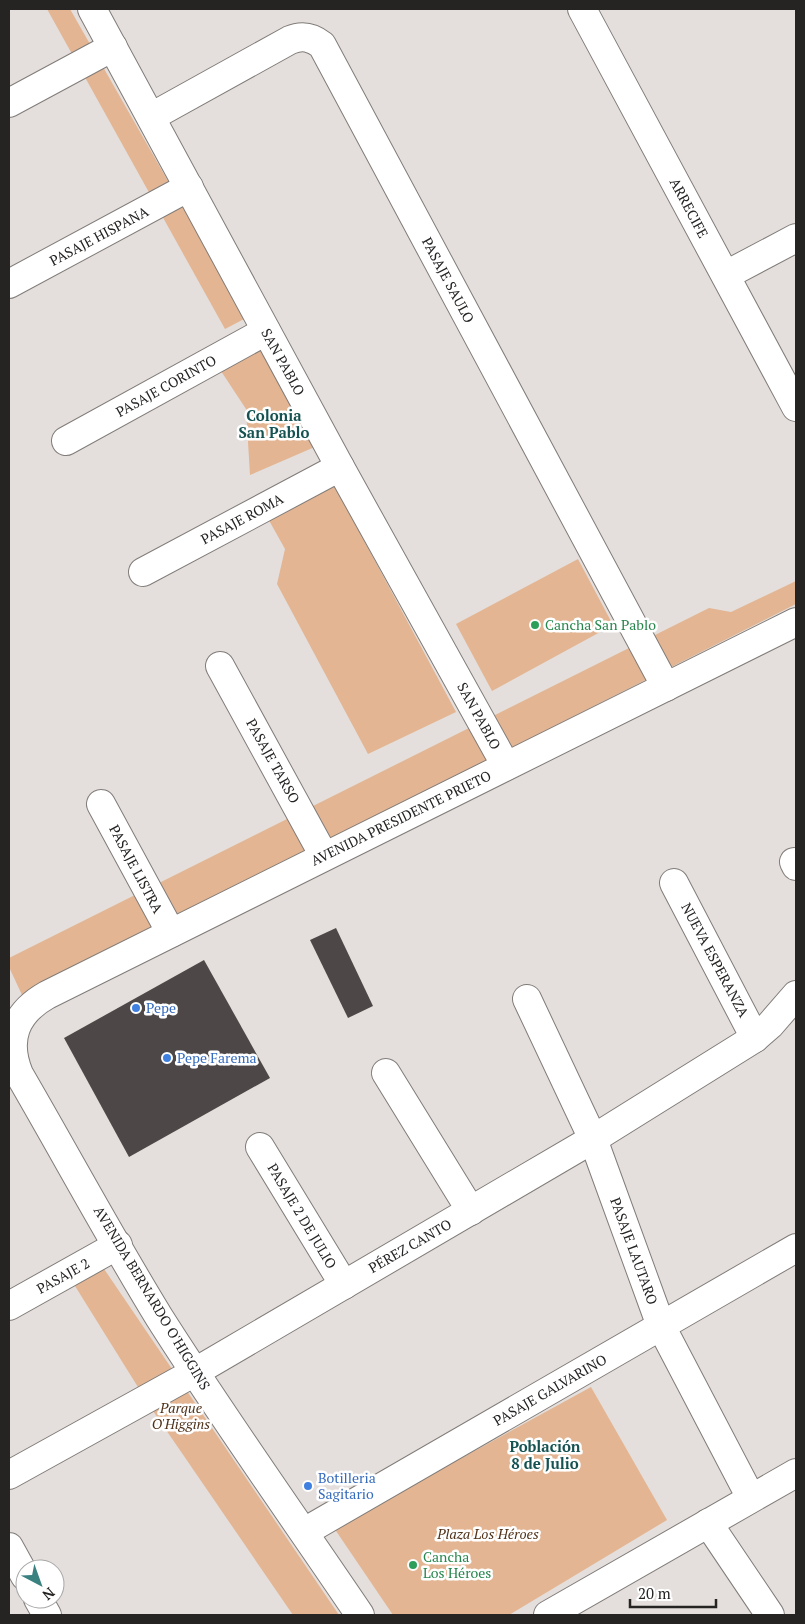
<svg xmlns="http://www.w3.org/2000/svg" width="805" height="1624" font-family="'PT Serif',serif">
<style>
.green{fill:#e3b592}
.building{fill:#4d4847}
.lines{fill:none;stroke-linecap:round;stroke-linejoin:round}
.minor-casing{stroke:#807c79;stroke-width:30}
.major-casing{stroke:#807c79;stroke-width:30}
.minor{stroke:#fff;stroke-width:28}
.major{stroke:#fff;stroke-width:28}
.leisure-dot{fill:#2e9e5b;stroke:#fff;stroke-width:2}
.shop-dot{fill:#3f7fe0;stroke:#fff;stroke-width:2}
.labels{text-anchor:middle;stroke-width:5;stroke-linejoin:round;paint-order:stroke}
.street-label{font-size:14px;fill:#262423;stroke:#fff}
.leisure-label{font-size:14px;fill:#27864d;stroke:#fff;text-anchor:start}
.shop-label{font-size:14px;fill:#366cbe;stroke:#fff;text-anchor:start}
.park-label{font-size:14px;font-style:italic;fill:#4f3219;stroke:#fff}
.neighbourhood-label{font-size:15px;font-weight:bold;fill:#155251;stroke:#fff}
</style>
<rect width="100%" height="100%" fill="#e4dfdc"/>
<g class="green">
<path d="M47 9H70L246 318 225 329Z"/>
<path d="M261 348 317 446 250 475 246 409 219 368Z"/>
<path d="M331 479 456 712 368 754 277 584 285 549 266 515Z"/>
<path d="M578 559 613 625 492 691 456 624Z"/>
<path d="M796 581V604L22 995 9 967V958L709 608 731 612Z"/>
<path d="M98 1260 339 1615H293L151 1408 70 1278Z"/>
<path d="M591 1387 667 1520 509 1615H393L334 1528Z"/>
</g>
<g class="building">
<path d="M336 928 373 1006 348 1018 310 940Z"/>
<path d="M204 960 270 1078 129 1157 64 1038Z"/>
</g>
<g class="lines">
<g class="minor-casing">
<g id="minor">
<path d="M92 9 340 467 506 766"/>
<path d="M582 9 796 407"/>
<path d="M9 103 113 47"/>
<path d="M151 117 290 40C302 35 312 37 322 45L666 687"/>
<path d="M726 275 796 238"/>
<path d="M9 284 189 187"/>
<path d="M66 441 266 331"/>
<path d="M143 572 340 467"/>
<path d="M220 666 324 856"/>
<path d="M101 804 171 933"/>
<path d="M794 862 796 866"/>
<path d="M674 883 755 1038"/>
<path d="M527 999 593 1139 661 1326 751 1498"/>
<path d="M386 1073 471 1211"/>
<path d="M260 1147 344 1285"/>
<path d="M9 1306 118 1245"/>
<path d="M9 1475 195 1372 593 1139 755 1038 770 1025 796 995"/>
<path d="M708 1523 770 1615"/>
<path d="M304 1532 796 1248"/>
<path d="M9 1547 25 1576"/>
<path d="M38 1599 47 1615"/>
<path d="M548 1615 796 1473"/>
</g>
</g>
<g class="major-casing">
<path id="major" d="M360 1615C293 1516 223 1418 159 1317 110 1237 66 1155 19 1074 5 1040 15 1013 47 995L796 622"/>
</g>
<use href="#minor" class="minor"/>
<use href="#major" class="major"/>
</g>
<g class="leisure-dot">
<circle cx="535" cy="625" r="5"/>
<circle cx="413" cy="1565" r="5"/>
</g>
<g class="shop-dot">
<circle cx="136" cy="1008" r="5"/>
<circle cx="167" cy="1058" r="5"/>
<circle cx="308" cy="1486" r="5"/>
</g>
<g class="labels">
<g class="street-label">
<text transform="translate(689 208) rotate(62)" y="5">ARRECIFE</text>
<text transform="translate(99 236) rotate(-28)" y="5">PASAJE HISPANA</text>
<text transform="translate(448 280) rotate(62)" y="5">PASAJE SAULO</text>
<text transform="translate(283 362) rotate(61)" y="5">SAN PABLO</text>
<text transform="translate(166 386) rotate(-29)" y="5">PASAJE CORINTO</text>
<text transform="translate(242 519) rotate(-28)" y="5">PASAJE ROMA</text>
<text transform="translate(479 716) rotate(61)" y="5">SAN PABLO</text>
<text transform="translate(273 761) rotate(61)" y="5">PASAJE TARSO</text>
<text transform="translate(401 818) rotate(-26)" y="5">AVENIDA PRESIDENTE PRIETO</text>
<text transform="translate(136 869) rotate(62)" y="5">PASAJE LISTRA</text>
<text transform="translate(715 960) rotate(62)" y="5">NUEVA ESPERANZA</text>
<text transform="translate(302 1216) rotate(59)" y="5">PASAJE 2 DE JULIO</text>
<text transform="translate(410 1246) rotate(-30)" y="5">PÉREZ CANTO</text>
<text transform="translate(634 1251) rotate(70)" y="5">PASAJE LAUTARO</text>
<text transform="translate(63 1276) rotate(-29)" y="5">PASAJE 2</text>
<text transform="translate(152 1298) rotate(59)" y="5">AVENIDA BERNARDO O'HIGGINS</text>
<text transform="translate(550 1390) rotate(-30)" y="5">PASAJE GALVARINO</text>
</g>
<g class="leisure-label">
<text x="545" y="630">Cancha San Pablo</text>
<text x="423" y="1562">Cancha<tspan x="423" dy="16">Los Héroes</tspan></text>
</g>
<g class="shop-label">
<text x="146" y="1013">Pepe</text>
<text x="177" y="1063">Pepe Farema</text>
<text x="318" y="1483">Botilleria<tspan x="318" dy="16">Sagitario</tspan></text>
</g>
<g class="park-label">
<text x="181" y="1413">Parque<tspan x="181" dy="16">O'Higgins</tspan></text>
<text x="488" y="1539">Plaza Los Héroes</text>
</g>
<g class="neighbourhood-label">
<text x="274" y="421">Colonia<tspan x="274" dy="17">San Pablo</tspan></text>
<text x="545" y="1452">Población<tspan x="545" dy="17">8 de Julio</tspan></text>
</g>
</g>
<rect width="805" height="1624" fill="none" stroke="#262423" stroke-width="20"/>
<g transform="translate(40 1584) rotate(139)"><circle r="24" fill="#ffffff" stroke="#a8a7a7"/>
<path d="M0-4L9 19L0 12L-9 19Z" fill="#3a8280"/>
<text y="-8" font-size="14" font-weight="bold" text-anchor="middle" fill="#262423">N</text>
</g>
<path d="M630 1599v8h86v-8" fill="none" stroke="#262423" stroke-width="2.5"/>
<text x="638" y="1599" font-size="15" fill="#262423" stroke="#ffffff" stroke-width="4" paint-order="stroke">20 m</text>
</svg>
